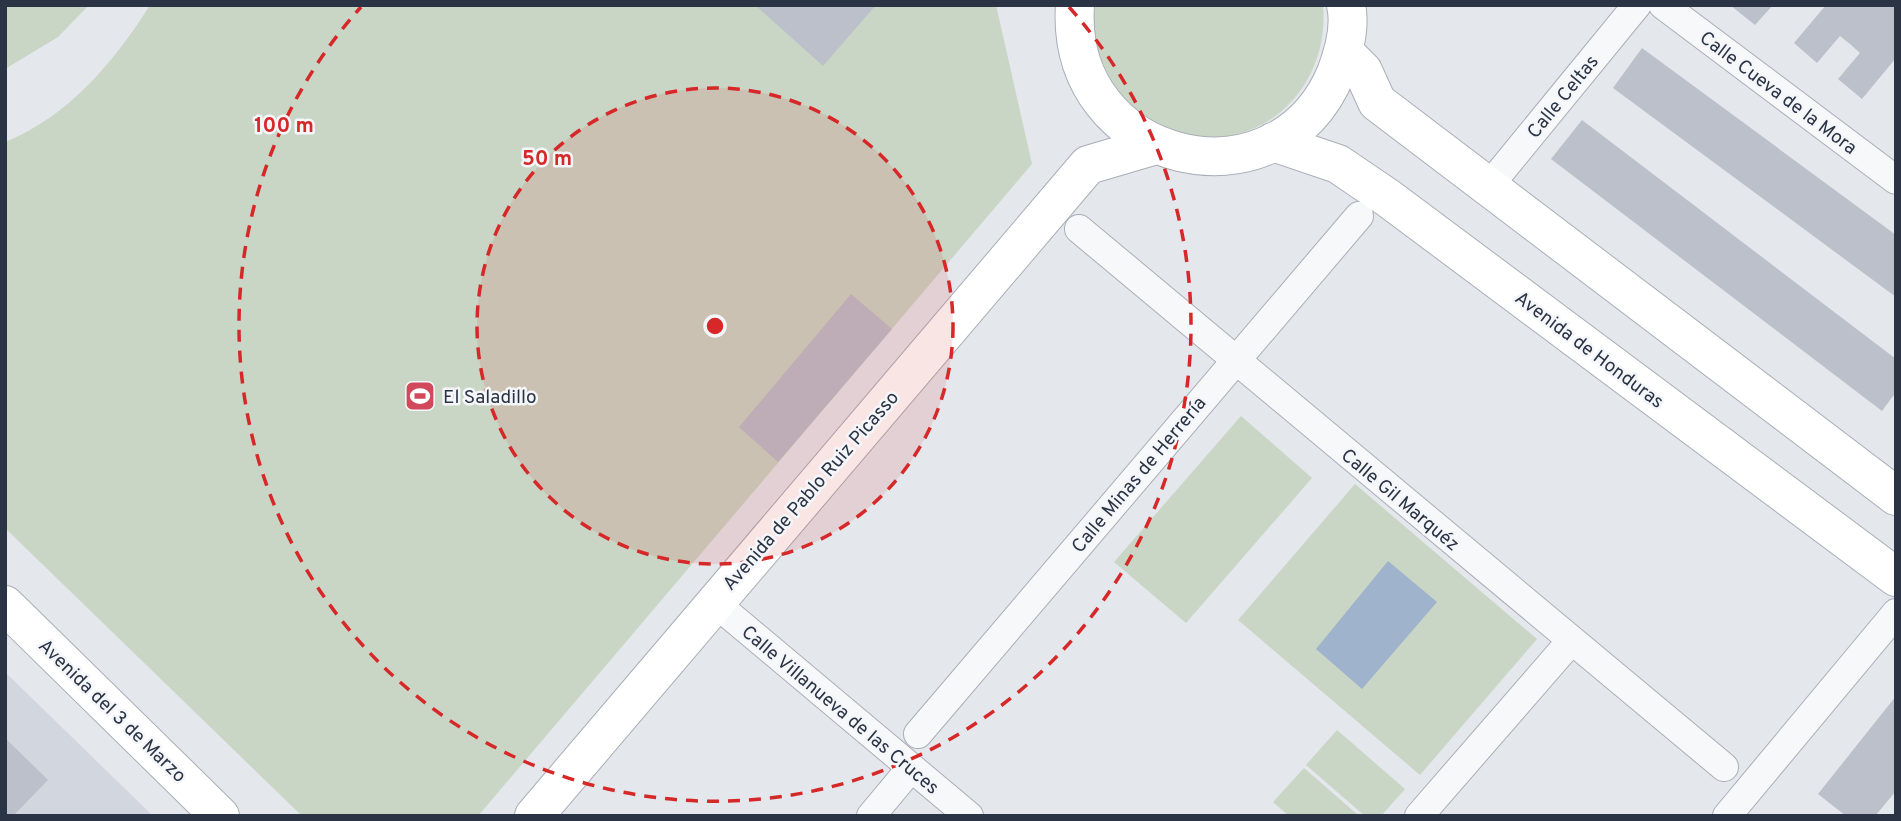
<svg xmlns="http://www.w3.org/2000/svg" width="1901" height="821" font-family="Overpass,sans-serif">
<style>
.built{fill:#d2d6de}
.green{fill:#c9d6c5}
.water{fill:#9fb4cc}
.building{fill:#bbc0ca}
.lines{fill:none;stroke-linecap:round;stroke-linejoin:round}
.street-casing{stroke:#a9aeb7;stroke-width:30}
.secondary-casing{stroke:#a9aeb7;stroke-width:40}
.street{stroke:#f7f8fa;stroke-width:28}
.secondary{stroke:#fff;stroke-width:38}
.ring{fill:none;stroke:#d62828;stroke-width:3.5;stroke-dasharray:12 9}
.labels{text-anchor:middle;stroke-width:5;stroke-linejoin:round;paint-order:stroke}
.street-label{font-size:19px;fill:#2b3445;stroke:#f4f6f9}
.poi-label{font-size:19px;fill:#2b3445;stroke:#f4f6f9;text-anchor:start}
.centre{fill:#d62828;stroke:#f4f6f9;stroke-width:3.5}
.ring-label{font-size:21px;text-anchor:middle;font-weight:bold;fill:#d62828;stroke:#f4f6f9;stroke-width:5;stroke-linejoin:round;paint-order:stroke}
</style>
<rect width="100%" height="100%" fill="#e4e7ec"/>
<path class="built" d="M5 672 153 816H5Z"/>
<g class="green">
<path d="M5 5H89L58 37 5 69Z"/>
<path d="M150 5H996L1032 164 478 816H302L5 528V142C68 117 115 61 150 5Z"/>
<path d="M1095 5H1323C1331 92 1253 163 1168 128 1153 121 1139 116 1127 104 1120 97 1115 86 1110 77 1098 58 1091 28 1095 5Z"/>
<path d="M1241 416 1312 478 1186 623 1114 562Z"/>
<path d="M1355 484 1537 639 1420 775 1238 620Z"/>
<path d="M1337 730 1405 789 1381 816H1365L1306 765Z"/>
<path d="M1304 768 1359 816H1289L1273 802Z"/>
</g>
<path class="water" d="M1388 561 1437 602 1362 689 1316 649Z"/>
<g class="building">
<path d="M755 5H876L823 66Z"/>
<path d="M1730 5H1773L1755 25Z"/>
<path d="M1826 5 1896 7V58L1862 99 1838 79 1860 53 1850 44 1840 36 1817 63 1794 43Z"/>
<path d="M1642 48 1896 235V297L1613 88Z"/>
<path d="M1582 120 1896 359V392L1882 411 1551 159Z"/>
<path d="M851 294 892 329 778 462 739 427Z"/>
<path d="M1896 696V791L1875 816H1846L1818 794Z"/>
<path d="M5 738 48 780 13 816H5Z"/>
</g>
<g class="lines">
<g class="street-casing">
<g id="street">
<path d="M1663 5 1896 180"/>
<path d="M1488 187 1637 5"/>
<path d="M1079 229 1724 767"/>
<path d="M714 602 969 816"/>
<path d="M918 734 1359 216"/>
<path d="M871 816 911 768"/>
<path d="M1419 816 1571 641"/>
<path d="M1727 816 1896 613"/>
</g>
</g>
<g class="secondary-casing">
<g id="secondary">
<path d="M1075 5C1064 164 1277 215 1336 73 1344 52 1351 27 1346 5"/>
<path d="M1344 52 1363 71 1377 102 1896 496"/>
<path d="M1273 142 1338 164 1388 198 1896 577"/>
<path d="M5 605 220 816"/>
<path d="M534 816 1088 165 1156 145"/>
</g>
</g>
<use href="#street" class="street"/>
<use href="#secondary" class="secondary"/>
</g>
<circle cx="715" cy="326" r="238" fill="#d62828" fill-opacity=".12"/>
<g class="ring">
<circle cx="715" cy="326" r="238"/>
<path d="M1069 7A476 476 0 1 1 361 7"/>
</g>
<defs>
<g id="stadium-square" transform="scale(1.575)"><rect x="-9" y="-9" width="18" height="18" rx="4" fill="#d1495b" stroke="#f4f6f9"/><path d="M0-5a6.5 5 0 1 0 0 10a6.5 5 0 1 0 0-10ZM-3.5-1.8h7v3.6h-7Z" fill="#fff"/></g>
</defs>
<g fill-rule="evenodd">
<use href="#stadium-square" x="420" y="396"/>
</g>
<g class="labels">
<g class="street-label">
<text transform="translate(1779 92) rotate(37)" y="7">Calle Cueva de la Mora</text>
<text transform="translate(1562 96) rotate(-51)" y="7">Calle Celtas</text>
<text transform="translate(1590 349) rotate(37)" y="7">Avenida de Honduras</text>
<text transform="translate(1138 474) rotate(-50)" y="7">Calle Minas de Herrería</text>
<text transform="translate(810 490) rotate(-49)" y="7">Avenida de Pablo Ruiz Picasso</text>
<text transform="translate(1401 499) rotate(40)" y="7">Calle Gil Marquéz</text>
<text transform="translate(841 709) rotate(40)" y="7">Calle Villanueva de las Cruces</text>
<text transform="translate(113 710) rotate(44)" y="7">Avenida del 3 de Marzo</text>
</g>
<g class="poi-label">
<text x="443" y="403">El Saladillo</text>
</g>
</g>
<circle cx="715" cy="326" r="10" class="centre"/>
<g class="ring-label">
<text x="284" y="132">100 m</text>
<text x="547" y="165">50 m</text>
</g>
<rect width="1901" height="821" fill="none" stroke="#2b3445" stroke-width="14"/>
</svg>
